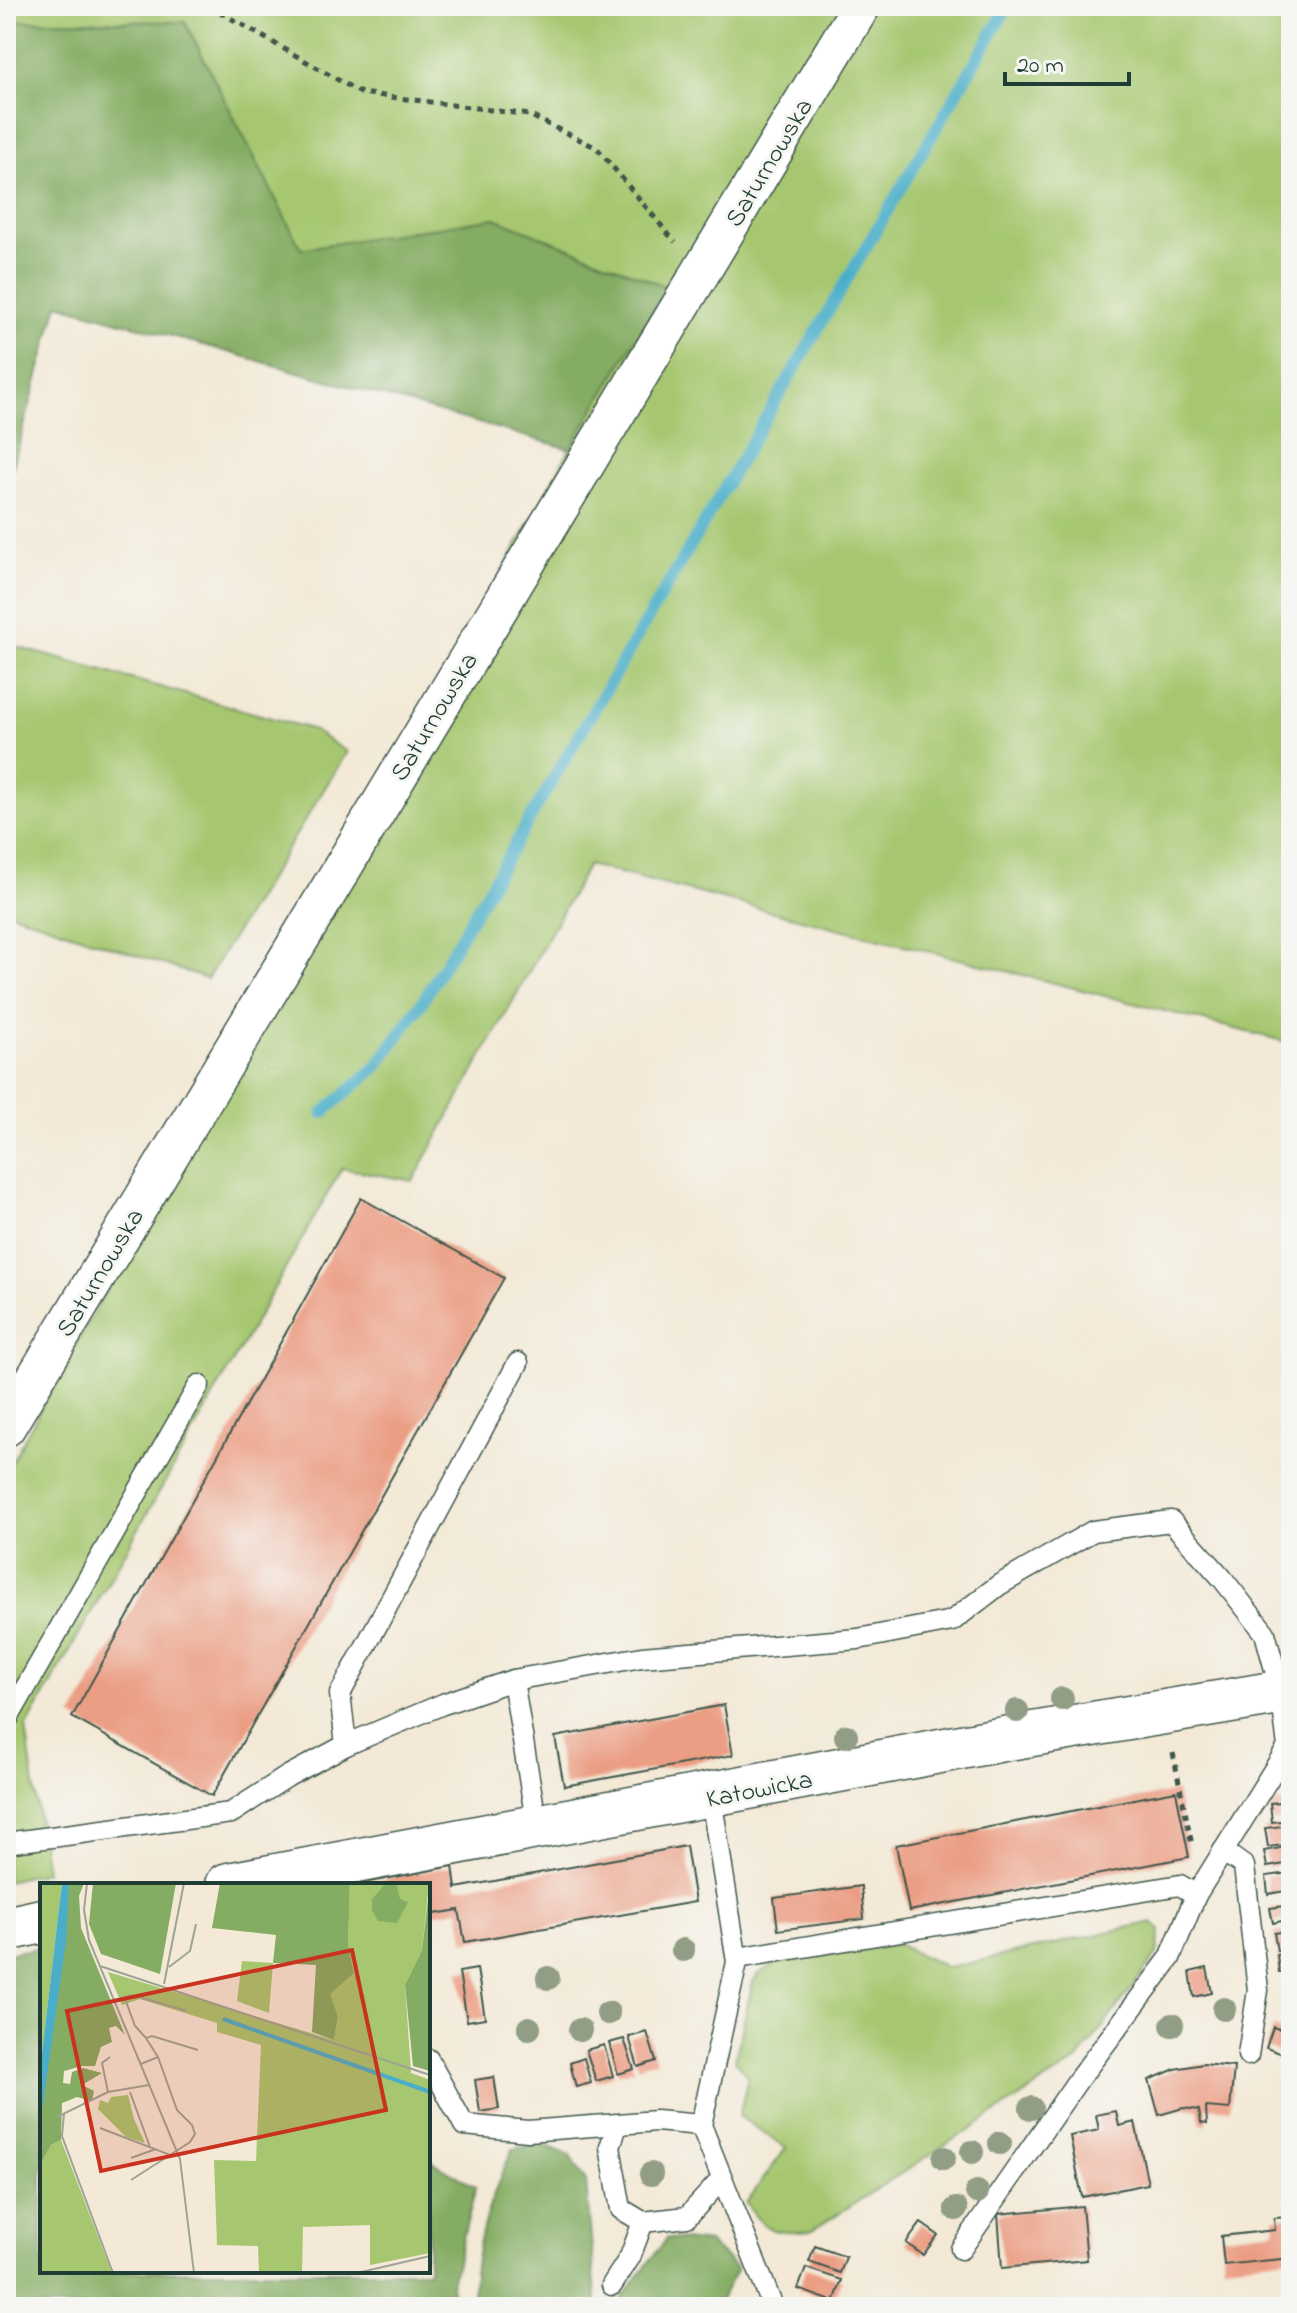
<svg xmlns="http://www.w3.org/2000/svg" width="1297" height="2313" font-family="'Indie Flower',sans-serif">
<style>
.green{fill:#a6c76f;stroke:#628252;stroke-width:2}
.forest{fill:#84ac62;stroke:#52744b;stroke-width:2}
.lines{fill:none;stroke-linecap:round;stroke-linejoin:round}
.stream{stroke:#4aaec9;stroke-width:12}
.building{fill:#eb9e84}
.lane-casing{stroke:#3f574c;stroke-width:23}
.street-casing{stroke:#3f574c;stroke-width:41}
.secondary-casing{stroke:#3f574c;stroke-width:47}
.path{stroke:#3f574c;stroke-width:5;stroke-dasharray:6 6;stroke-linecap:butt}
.lane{stroke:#fff;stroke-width:20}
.street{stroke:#fff;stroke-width:38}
.secondary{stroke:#fff;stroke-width:44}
.tree{fill:#919e85}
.labels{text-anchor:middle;stroke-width:6;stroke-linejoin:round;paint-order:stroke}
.street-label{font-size:26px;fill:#1f3d34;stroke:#f6f6f2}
.inset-river{fill:none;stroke:#4aaec9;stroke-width:4}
.inset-road{fill:none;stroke:#9ea495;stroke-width:2}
.view{fill:#c8321e;fill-opacity:0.15;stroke:#c8321e;stroke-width:4}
.inset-edge{fill:none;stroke:#1f3d34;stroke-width:4}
</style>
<rect width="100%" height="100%" fill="#f6f6f2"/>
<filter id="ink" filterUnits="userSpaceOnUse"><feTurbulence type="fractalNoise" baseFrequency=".0125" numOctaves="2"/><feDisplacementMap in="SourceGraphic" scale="16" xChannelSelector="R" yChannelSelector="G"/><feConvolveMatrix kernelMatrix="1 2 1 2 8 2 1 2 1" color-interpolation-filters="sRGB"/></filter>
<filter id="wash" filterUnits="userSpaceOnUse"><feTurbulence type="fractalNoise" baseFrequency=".006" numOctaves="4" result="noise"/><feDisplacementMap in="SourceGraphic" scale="32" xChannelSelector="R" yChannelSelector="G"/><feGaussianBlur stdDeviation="1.8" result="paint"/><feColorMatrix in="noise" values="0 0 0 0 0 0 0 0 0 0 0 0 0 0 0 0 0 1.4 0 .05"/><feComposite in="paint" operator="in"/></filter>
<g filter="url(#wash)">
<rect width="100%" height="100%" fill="#f3e9d6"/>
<g class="green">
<path d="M6 6H1291V1043L588 865 413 1181 342 1168 26 1728 46 1872 6 1881V1472L570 449 667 287 495 218 301 249 185 22 6 21Z"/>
<path d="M6 644 311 729 347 752 207 979 6 911Z"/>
<path d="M1152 1922 1160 1930 1157 1954 1078 2060 811 2231C776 2234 766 2234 746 2203L786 2148 739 2116 748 2077 735 2060 753 1982 758 1974 779 1962 897 1944 948 1968Z"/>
</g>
<g class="forest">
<path d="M6 21 185 22 301 249 495 218 667 287 570 449 58 304 6 491Z"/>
<path d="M42 1947V2271H428V2159L476 2187 451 2285 453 2307H6V1954Z"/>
<path d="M542 2144 571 2156 586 2181 597 2307H474C468 2260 492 2192 513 2149Z"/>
<path d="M667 2238 709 2243 737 2269 716 2307H615Z"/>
</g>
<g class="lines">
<path class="stream" d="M323 1113 376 1067 421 1004 1008 6"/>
</g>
<g id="blocks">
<g class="building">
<path d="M361 1198 504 1278 212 1796 72 1717Z"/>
<path d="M724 1705 733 1755 564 1786 555 1737Z"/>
<path d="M1176 1791 1189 1857 909 1911 896 1845Z"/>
<path d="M1291 1801V1820L1272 1822 1270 1803Z"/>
<path d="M1291 1825V1844L1268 1847 1265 1828Z"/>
<path d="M686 1846 695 1902 465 1942 459 1910 428 1915V1885H354L453 1866 456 1888Z"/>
<path d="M1291 1846V1863L1267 1867 1264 1851Z"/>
<path d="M1291 1873V1890L1268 1894 1266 1876Z"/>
<path d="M861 1886 864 1919 778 1930 774 1898Z"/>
<path d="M1291 1905V1919L1273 1923 1270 1908Z"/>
<path d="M1291 1930V1948L1277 1951 1274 1933Z"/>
<path d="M1291 1953V1971L1279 1972 1277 1955Z"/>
<path d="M1207 1968 1212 1993 1194 1997 1190 1972Z"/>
<path d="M477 1969 485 2018 467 2021 459 1972Z"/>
<path d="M1273 2027 1291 2033V2057L1266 2048Z"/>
<path d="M647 2032 656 2061 638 2067 629 2037Z"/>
<path d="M624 2039 634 2069 618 2074 609 2043Z"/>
<path d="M604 2045 613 2076 596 2081 586 2050Z"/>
<path d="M584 2058 591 2083 576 2087 570 2063Z"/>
<path d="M1203 2064 1234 2067 1230 2109 1206 2107 1207 2124 1201 2123 1199 2110 1183 2108 1159 2115 1149 2080 1175 2069Z"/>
<path d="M494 2077 499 2109 480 2112 475 2080Z"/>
<path d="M1116 2111 1119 2126 1135 2122 1148 2184 1082 2197 1070 2136 1099 2130 1096 2115Z"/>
<path d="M1082 2206 1087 2260 1002 2268 998 2214Z"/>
<path d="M1288 2217 1291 2258 1224 2265 1221 2236 1275 2230 1274 2218Z"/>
<path d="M921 2223 938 2235 923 2255 906 2243Z"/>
<path d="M815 2246 846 2257 840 2273 809 2262Z"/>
<path d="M806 2268 842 2280 834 2302 798 2289Z"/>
</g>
</g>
</g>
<g filter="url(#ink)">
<use href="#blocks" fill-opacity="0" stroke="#3f574c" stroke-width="2"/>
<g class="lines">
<g class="lane-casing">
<g id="lane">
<path d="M518 1363 340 1694 346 1745 443 1704 513 1680 537 1827"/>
<path d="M513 1680 642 1657 858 1639 952 1621 999 1585 1093 1531 1171 1521 1222 1578 1265 1633 1281 1692 1288 1747 1196 1895 1170 1958 1078 2080 961 2249"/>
<path d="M6 1722 199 1385"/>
<path d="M711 1797 737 1962 701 2125 773 2307"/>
<path d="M6 1843 231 1813 288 1776 346 1745"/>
<path d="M1223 1851 1244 1866 1258 1990 1248 2055"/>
<path d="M737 1958 1180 1885 1196 1895"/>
<path d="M428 2059 464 2125 528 2131 656 2121 701 2125"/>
<path d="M617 2126 610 2147 621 2209 643 2222"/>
<path d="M612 2285 630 2257 643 2222 687 2217 720 2181"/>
</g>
</g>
<g class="street-casing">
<path id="street" d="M6 1427 861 6"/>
</g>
<g class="secondary-casing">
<g id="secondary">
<path d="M228 1885 1009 1738 1291 1691"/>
<path d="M6 1929 42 1921"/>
</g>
</g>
<g class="path">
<path d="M161 6 220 12 361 93 529 115 597 148 675 242"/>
<path d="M1173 1753 1192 1845"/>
</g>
<use href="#lane" class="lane"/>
<use href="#street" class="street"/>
<use href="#secondary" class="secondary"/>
</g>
<g class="tree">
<circle cx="1062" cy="1699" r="12"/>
<circle cx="1017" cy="1711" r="12"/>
<circle cx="846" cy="1736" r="12"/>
<circle cx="683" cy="1950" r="12"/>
<circle cx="548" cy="1978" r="12"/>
<circle cx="1224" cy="2009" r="12"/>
<circle cx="608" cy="2013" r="12"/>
<circle cx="1172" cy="2025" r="12"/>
<circle cx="529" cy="2028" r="12"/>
<circle cx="580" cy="2030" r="12"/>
<circle cx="1031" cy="2108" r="12"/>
<circle cx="1000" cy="2143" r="12"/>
<circle cx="972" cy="2152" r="12"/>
<circle cx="944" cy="2158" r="12"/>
<circle cx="651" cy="2174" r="12"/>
<circle cx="977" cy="2192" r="12"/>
<circle cx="956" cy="2209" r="12"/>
</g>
</g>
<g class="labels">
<g class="street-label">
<text transform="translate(768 162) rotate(-59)" y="9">Saturnowska</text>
<text transform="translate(433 716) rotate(-59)" y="9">Saturnowska</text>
<text transform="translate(99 1272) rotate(-59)" y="9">Saturnowska</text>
<text transform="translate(759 1788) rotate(-11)" y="9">Katowicka</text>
</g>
</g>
<g transform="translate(40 1883)">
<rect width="390" height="390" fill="#f3e9d6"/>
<path d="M0 0H22L0 187ZM310 0H389L382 67 365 102 371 190 390 197V370L330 382V342L263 344 262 390H219L218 363 177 362 174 277 216 278 221 162 177 149V140L100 116 82 122 68 89 294 157 298 134 289 111 314 90 308 61ZM202 78 233 80 229 130 197 118ZM88 212 94 236 105 260 86 254 58 226 60 217 68 220 71 214ZM21 257 72 390H0V282L11 262Z" fill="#a6c76f"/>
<path d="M29 0H44L39 13 41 45 85 152 76 143 69 145 72 159 61 164 55 183H42L24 188 23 200 30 201 32 189 43 185 62 190 42 202 54 208 52 218 37 214 22 220 21 257 11 262 0 282V242ZM53 0H136L120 91 61 71 49 41ZM180 0H310L308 61 314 90 290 111 298 134 294 157 272 149 276 82 233 80 236 52 172 45ZM346 0H356L360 16 368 19 357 40 338 38 332 27V16ZM390 0V188L373 183 365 102 382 67Z" fill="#84ac62"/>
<path d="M22 0H29L26 59 0 242V187Z" fill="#4aaec9"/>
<path class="inset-river" d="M183 136 390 209"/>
<path class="inset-road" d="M47 0 44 27 49 57 140 276 154 390M60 83 390 192M129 84 150 68 156 41M124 101 144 0M84 113 95 143 106 155M74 117 92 112 147 128M101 181 118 174 106 155 112 153 158 167M68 209 62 180 70 174M90 209 110 264M24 231 22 253 73 390M17 234 68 209 109 202M60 245 130 272 150 259 155 251 152 242 137 227 118 174M91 275 116 266M91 297 130 272M317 390 390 373"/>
<path class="view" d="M312 67 346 227 61 288 27 128Z"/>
<rect width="390" height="390" class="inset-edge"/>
</g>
<rect width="1297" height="2313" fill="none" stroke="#f6f6f2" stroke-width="32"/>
<path d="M1005 72v12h124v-12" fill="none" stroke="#1f3d34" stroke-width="4"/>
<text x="1017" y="72" font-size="24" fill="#1f3d34" stroke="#f6f6f2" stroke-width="6" paint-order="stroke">20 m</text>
</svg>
